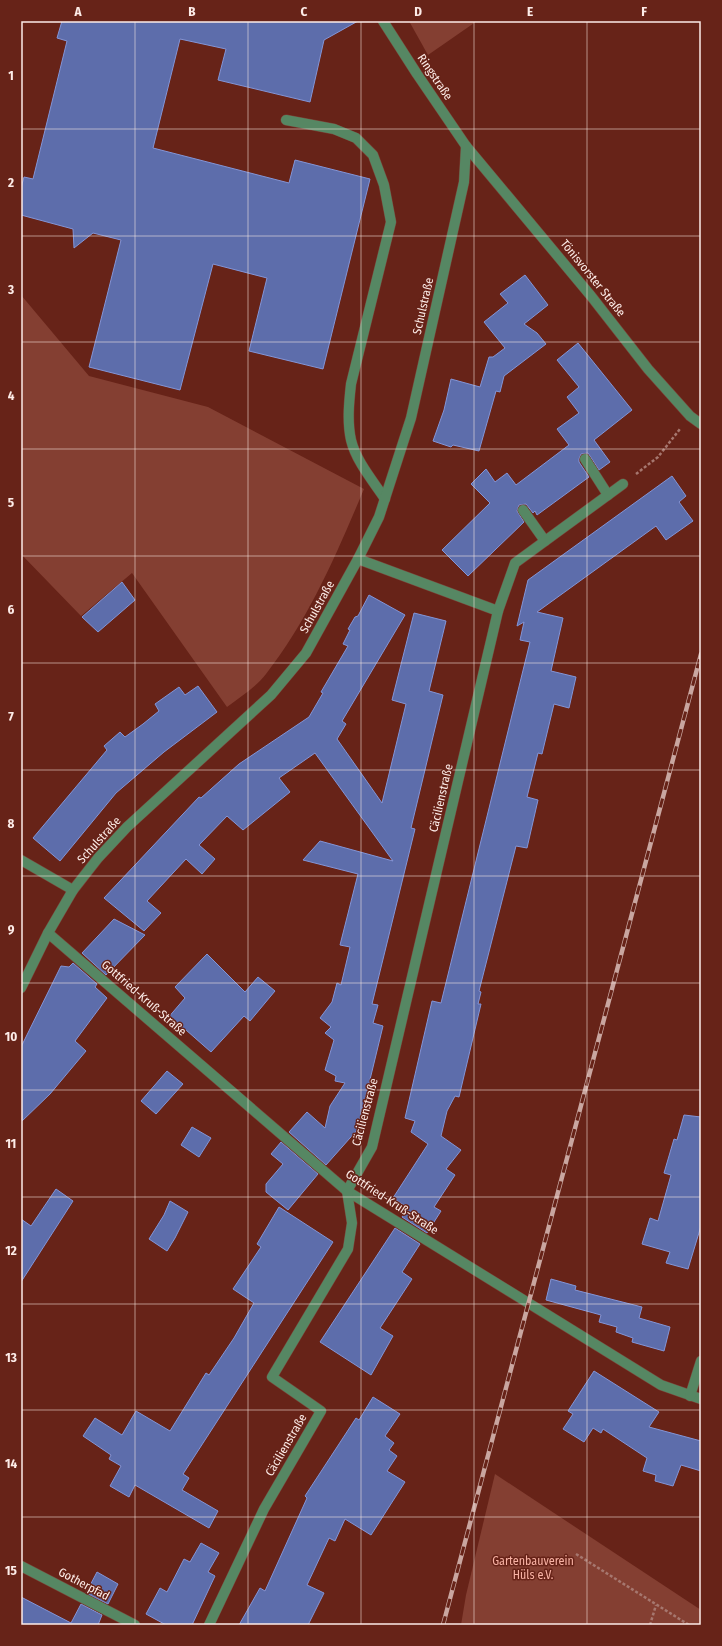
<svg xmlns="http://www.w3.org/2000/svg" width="722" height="1646" font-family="'Fira Sans Condensed',sans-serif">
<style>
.green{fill:#843f32}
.building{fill:#5d6dab;stroke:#8395d7}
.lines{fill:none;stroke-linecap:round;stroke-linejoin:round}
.minor-casing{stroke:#7c3f35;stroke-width:11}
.path{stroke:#a6776f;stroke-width:2.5;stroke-dasharray:3 2;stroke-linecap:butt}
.minor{stroke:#568763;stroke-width:10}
.rail-casing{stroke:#c9a6a0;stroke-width:4.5}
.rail{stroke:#672318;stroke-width:3;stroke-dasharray:9;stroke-linecap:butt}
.grid{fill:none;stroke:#fdece8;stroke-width:1;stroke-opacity:0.55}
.labels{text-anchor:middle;stroke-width:3;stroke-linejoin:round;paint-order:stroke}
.street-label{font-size:12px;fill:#fdece8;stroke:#672318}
.park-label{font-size:12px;fill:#f8b2a4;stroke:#672318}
.neatline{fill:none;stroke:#fdece8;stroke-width:1.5}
.grid-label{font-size:13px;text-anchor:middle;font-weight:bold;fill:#fdece8}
</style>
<rect width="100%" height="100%" fill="#672318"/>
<g class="green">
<path d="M409 21H477L428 55Z"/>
<path d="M21 295 89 376 208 407 364 489C337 553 309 619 266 674 256 687 240 697 227 707L132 573 81 616 21 554Z"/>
<path d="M495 1474 701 1610V1625H461L466 1595Z"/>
</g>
<g class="building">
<path d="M62 21H358L324 40 310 102 218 80 226 49 180 39 153 148 289 183 295 160 370 179 323 369 249 351 267 278 213 264 180 390 89 367 121 240 93 233 74 248 73 229 21 215V188L24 177 33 179 67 41 57 38Z"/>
<path d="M525 275 548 305 524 324 537 333 546 344 504 376 500 392 496 391 479 451 453 445 451 447 433 441 444 410 451 379 480 387 489 357H493L505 348 484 322 508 303 500 294Z"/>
<path d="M578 343 632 410 594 440 610 462 599 470 588 453 581 454 579 459V462L589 477 537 515 535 511 533 513 526 504 519 505 517 511 524 522 468 576 442 550 490 503 471 484 486 469 495 482 507 473 516 485 569 445 557 429 579 413 567 397 579 387 557 360Z"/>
<path d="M672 476 686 496 679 502 693 521 666 540 656 526 537 612 563 618 551 671 576 677 569 708 554 704 542 754 538 753 527 797 538 800 527 848 516 846 479 991 481 992 478 1004H481L459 1097 455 1096 447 1111 441 1136 461 1150 446 1169 455 1175 434 1207 441 1211 427 1233 402 1217 408 1208 393 1198 428 1144 411 1132 415 1121 405 1118 432 1001 441 1003 530 642 520 640 524 622 517 626 528 580Z"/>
<path d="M122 582 135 600 98 632 82 617Z"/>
<path d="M369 595 405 615 342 721 346 724 337 739 382 803 406 704 392 700 414 613 446 621 429 691 443 695 411 828 415 829 372 1004 378 1005 373 1023 383 1026 358 1129 326 1165 289 1132 307 1112 325 1128 330 1106 345 1083 335 1081 336 1076 325 1070 334 1040 325 1033 331 1027 320 1018 332 1002 337 983 341 985 350 947 340 945 358 874 303 860 320 841 393 861 315 753 279 778 290 792 243 830 227 816 199 845 215 859 202 874 186 859 147 901 161 913 144 931 104 898 199 797 201 798 239 764 309 717 323 693 321 692 348 646 343 644 350 630 348 629 355 617 358 616Z"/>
<path d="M198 686 217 712 164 752 116 793 60 861 33 838 107 750 104 746 120 732 125 737 143 724 159 711 155 704 179 687 185 695Z"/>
<path d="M114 919 145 935 106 975 82 953Z"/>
<path d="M207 954 245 992 258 977 275 991 250 1021 244 1016 211 1052 186 1030 183 1033 167 1019 185 998 175 987Z"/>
<path d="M73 963 97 984 95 987 107 998 75 1041 86 1051 50 1094 21 1122V1047L61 966 69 967Z"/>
<path d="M167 1071 183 1084 156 1114 141 1101Z"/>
<path d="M684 1115 701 1117V1226L688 1269 666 1263 670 1252 642 1244 650 1218 658 1221 671 1175 664 1173 674 1139 677 1140Z"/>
<path d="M192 1127 211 1138 199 1157 181 1145Z"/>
<path d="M281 1142 318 1174 288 1210 266 1192V1184L283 1164 271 1154Z"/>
<path d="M56 1189 73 1201 21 1282V1219L31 1226Z"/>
<path d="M170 1201 188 1212 175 1238 167 1251 149 1239 164 1215Z"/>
<path d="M279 1207 333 1242 183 1474 189 1478 182 1490 218 1511 209 1528 135 1485 129 1497 110 1486 121 1466 109 1459 111 1455 83 1436 95 1418 122 1435 136 1411 170 1431 206 1373 209 1375 234 1338 254 1303 233 1289 261 1247 257 1244Z"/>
<path d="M395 1228 420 1244 402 1272 412 1279 380 1328 393 1336 371 1375 320 1342Z"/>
<path d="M551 1279 576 1286 575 1290 642 1307 639 1318 670 1327 664 1351 632 1342 633 1338 616 1332 617 1327 599 1322 601 1315 546 1300Z"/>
<path d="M594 1371 659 1412 649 1427 701 1441V1471L681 1465 673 1486 655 1481 656 1475 643 1471 647 1458 603 1429 601 1433 593 1428 584 1442 563 1429 573 1414 568 1411Z"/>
<path d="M373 1397 400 1414 385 1436 394 1443 389 1450 397 1456 387 1471 405 1482 371 1535 345 1519 335 1541 329 1538 307 1585 324 1593 308 1625H239L260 1588 265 1591 307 1498 305 1496 356 1418 359 1420Z"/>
<path d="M201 1543 219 1553 208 1572 215 1576 192 1625H166L146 1614 160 1588 167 1592 184 1559 190 1562Z"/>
<path d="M97 1572 118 1584 108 1604 86 1593Z"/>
<path d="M21 1597 71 1623 81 1604 102 1615 98 1625H21Z"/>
</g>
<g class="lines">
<g class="minor-casing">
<g id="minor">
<path d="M383 21 417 74 466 146 591 296 648 369 690 416 701 424"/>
<path d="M286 120 334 129 356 138 373 155 384 185 391 222 351 384C349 402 347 422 351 440 356 461 373 481 385 499"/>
<path d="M585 459 608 495"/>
<path d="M523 510 545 541"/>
<path d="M358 559 498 611"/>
<path d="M21 860 73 890"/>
<path d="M48 933 347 1191 661 1385 701 1399"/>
<path d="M21 988 48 933 73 890 98 858 127 827 271 695 306 653 358 559 379 517 411 418 464 182 466 146"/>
<path d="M690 1396 701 1361"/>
<path d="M21 1566 135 1625"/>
<path d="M209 1625 264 1509 321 1411 272 1377 348 1249 352 1223 347 1191 372 1147 498 611 515 563 623 484"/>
</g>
</g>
<g class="path">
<path d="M636 474 658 457 680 429"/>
<path d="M576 1554 689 1625"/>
<path d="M650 1625 656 1605"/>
</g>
<use href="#minor" class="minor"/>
<g class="rail-casing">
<path id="rail" d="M443 1625 701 654"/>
</g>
<use href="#rail" class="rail"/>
</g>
<path class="grid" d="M135 21V1625M248 21V1625M361 21V1625M474 21V1625M587 21V1625M21 129H701M21 236H701M21 342H701M21 449H701M21 556H701M21 663H701M21 770H701M21 876H701M21 983H701M21 1090H701M21 1197H701M21 1304H701M21 1410H701M21 1517H701"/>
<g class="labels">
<g class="street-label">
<text transform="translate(435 77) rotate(56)" y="4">Ringstraße</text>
<text transform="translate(593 278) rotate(51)" y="4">Tönisvorster Straße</text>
<text transform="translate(423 306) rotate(-77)" y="4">Schulstraße</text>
<text transform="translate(317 607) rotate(-61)" y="4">Schulstraße</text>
<text transform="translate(441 798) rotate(-77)" y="4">Cäcilienstraße</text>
<text transform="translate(99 840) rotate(-48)" y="4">Schulstraße</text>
<text transform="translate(144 998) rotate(41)" y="4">Gottfried-Kruß-Straße</text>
<text transform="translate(365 1112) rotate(-75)" y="4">Cäcilienstraße</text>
<text transform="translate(392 1202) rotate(33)" y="4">Gottfried-Kruß-Straße</text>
<text transform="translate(286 1445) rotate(-60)" y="4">Cäcilienstraße</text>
<text transform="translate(84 1584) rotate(28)" y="4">Gotherpfad</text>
</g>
<g class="park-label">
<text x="533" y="1565">Gartenbauverein<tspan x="533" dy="14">Hüls e.V.</tspan></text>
</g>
</g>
<rect width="722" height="1646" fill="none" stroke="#672318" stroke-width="44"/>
<rect x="22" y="22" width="678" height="1602" class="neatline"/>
<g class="grid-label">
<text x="78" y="16">A</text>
<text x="192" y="16">B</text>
<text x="304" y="16">C</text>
<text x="418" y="16">D</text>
<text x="530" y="16">E</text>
<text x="644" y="16">F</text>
<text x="11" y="80">1</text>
<text x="11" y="187">2</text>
<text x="11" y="294">3</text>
<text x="11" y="400">4</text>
<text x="11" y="507">5</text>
<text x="11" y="614">6</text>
<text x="11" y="721">7</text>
<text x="11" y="828">8</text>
<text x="11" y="934">9</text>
<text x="11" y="1041">10</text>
<text x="11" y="1148">11</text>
<text x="11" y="1255">12</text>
<text x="11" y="1362">13</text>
<text x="11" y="1468">14</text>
<text x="11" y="1575">15</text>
</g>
</svg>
